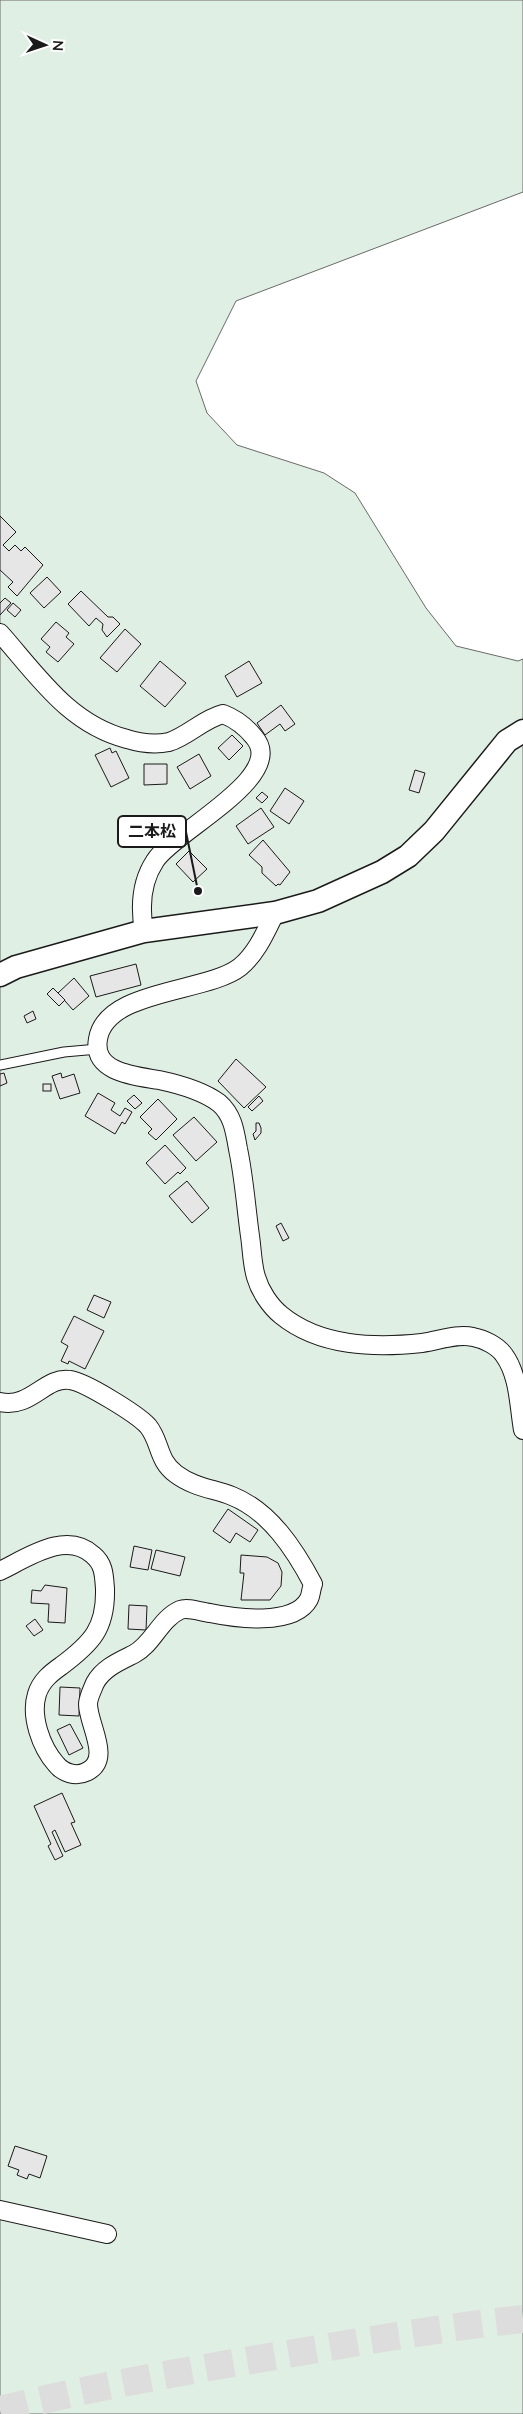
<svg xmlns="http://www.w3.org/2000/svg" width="523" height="2414" font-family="Lato,'Noto Sans JP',sans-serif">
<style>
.green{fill:#e0efe3;stroke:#6a6a6a}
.building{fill:#e6e6e6;stroke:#1a1a1a}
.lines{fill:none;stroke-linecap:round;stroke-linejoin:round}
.motorway-tunnel{stroke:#ddd;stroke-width:28;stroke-dasharray:28 14;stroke-linecap:butt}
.service-casing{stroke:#1a1a1a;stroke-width:11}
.minor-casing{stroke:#1a1a1a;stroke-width:20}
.tertiary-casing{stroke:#1a1a1a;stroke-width:25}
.service{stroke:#fff;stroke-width:9}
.minor{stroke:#fff;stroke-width:18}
.tertiary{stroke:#fff;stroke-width:22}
.leader{fill:none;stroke:#1a1a1a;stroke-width:2}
.callout-dot{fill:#1a1a1a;stroke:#fff;stroke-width:2}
.callout{fill:#fff;stroke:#1a1a1a;stroke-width:2}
.callout-label{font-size:16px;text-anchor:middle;font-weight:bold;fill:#1a1a1a}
</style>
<rect width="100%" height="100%" fill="#fff"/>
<path class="green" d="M0 0H523V192L236 301 196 381 207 413 237 445 324 473 355 493 426 608 456 646 518 661 523 659V2414H0Z"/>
<g class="building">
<path d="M0 516 16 532 3 545 9 551 15 545 21 551 25 547 43 565 17 596 8 587 13 582 0 570Z"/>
<path d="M47 577 61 592 44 608 30 593Z"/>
<path d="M81 591 108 617H113L120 624 107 637 102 630 103 624 96 618 89 626 68 604Z"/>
<path d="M5 598 11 603 0 615V603Z"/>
<path d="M13 603 21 610 15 617 7 610Z"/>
<path d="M56 622 69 633 66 637 74 644 58 662 46 652 50 647 41 639Z"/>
<path d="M125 629 141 644 117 672 100 658Z"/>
<path d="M160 661 186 683 165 707 140 686Z"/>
<path d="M249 661 262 683 237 697 225 676Z"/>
<path d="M281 705 295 724 285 731 280 724 265 735 257 723Z"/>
<path d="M232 735 243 746 229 760 218 748Z"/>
<path d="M110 748 112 753 116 751 129 778 111 787 95 755Z"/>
<path d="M199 754 211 776 190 789 177 767Z"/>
<path d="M144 764H167V784L144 785Z"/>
<path d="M415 770 425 773 419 793 409 790Z"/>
<path d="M285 788 304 801 289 824 270 811Z"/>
<path d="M262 792 268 797 262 803 256 798Z"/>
<path d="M261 808 274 827 248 844 236 826Z"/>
<path d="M263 840 290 872 280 885 278 884 276 886 262 873V867L249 855Z"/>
<path d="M189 851 207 869 193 882 176 864Z"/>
<path d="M136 964 141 985 96 997 90 976Z"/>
<path d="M74 978 89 996 73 1010 58 993Z"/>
<path d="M53 988 65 1000 59 1006 47 994Z"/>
<path d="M33 1011 36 1019 27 1023 24 1016Z"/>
<path d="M236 1059 266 1087 244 1108 218 1081Z"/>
<path d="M4 1073 7 1083 0 1086V1074Z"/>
<path d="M61 1073 62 1078 74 1074 80 1093 60 1099 52 1076Z"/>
<rect x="43" y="1084" width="8" height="7"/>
<path d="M98 1093 115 1103 111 1110 120 1116 125 1108 132 1112 125 1124 122 1122 115 1134 85 1116Z"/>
<path d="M134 1095 142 1103 135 1109 127 1101Z"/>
<path d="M259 1096 263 1101 252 1111 248 1107Z"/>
<path d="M158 1099 177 1119 156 1140 148 1133 152 1129 140 1117Z"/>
<path d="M194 1117 217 1142 196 1161 173 1135Z"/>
<path d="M256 1123H259L261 1128V1133L255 1140 253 1134 256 1131Z"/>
<path d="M165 1145 186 1168 180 1174 178 1172 165 1184 146 1163Z"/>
<path d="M187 1181 209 1208 192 1223 169 1196Z"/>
<path d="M281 1223 289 1238 283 1241 276 1226Z"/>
<path d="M94 1295 111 1302 104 1318 87 1310Z"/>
<path d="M74 1316 104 1331 85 1369 69 1361 68 1364 61 1361 68 1346 61 1342Z"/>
<path d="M228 1509 258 1530 250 1542 236 1533 230 1543 213 1531Z"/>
<path d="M134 1546 152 1550 148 1570 130 1567Z"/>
<path d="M156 1550 185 1557 180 1576 151 1569Z"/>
<path d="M241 1555 267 1557 278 1563 282 1572 281 1586 270 1600H241L244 1573H240Z"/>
<path d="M45 1585 67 1588 65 1623 48 1622 49 1604 31 1603 32 1590 41 1591Z"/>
<path d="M129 1605 147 1606 146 1630 128 1629Z"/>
<path d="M35 1619 43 1630 34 1636 26 1626Z"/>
<path d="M60 1687 80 1688 79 1716 59 1715Z"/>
<path d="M70 1724 83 1748 69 1755 57 1730Z"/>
<path d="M62 1793 75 1822 71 1823 81 1845 65 1852 55 1830 52 1832 63 1856 55 1860 48 1846 51 1844 34 1806Z"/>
<path d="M15 2146 47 2156 40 2178 29 2174 27 2179 17 2175 19 2170 8 2166Z"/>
</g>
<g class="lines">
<path class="motorway-tunnel" d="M0 2410C96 2386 196 2369 294 2353 370 2340 446 2327 523 2319"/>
<g class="service-casing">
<path id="service" d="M0 1065 64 1052 98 1049"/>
</g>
<g class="minor-casing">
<g id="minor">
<path d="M0 633C38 676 69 724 127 739 140 743 155 745 169 742 188 736 203 719 223 714 236 719 246 727 254 737 289 777 172 832 155 861 141 882 140 908 144 931"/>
<path d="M275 913C266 931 257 953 240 967 207 993 106 989 98 1039 92 1073 136 1076 159 1080 178 1084 203 1091 219 1103 233 1115 235 1132 238 1149 244 1177 246 1207 250 1236 252 1249 252 1264 256 1277 260 1291 270 1306 281 1315 320 1347 375 1348 422 1343 438 1341 457 1333 473 1337 484 1339 498 1346 504 1355 519 1375 519 1407 523 1430"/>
<path d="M0 1402C31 1409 45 1376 70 1380 85 1382 137 1414 148 1426 161 1442 157 1460 176 1474 193 1487 214 1489 232 1496 270 1511 295 1550 313 1584 311 1589 311 1595 309 1599 294 1627 234 1618 210 1613 201 1612 188 1607 180 1610 160 1619 153 1644 134 1654 120 1661 103 1668 95 1683 93 1688 88 1698 88 1704 88 1725 113 1760 86 1772 76 1777 63 1773 56 1764 41 1747 30 1716 37 1694 41 1681 51 1673 61 1666 92 1643 106 1628 105 1589 104 1575 104 1564 93 1555 66 1530 27 1558 0 1571"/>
<path d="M0 2210 107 2234"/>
</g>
</g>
<g class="tertiary-casing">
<path id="tertiary" d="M0 975 16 967 144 931 275 913 318 901 382 872 408 856 434 831 507 741 523 731"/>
</g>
<use href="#service" class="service"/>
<use href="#minor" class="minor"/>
<use href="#tertiary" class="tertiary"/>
</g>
<path class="leader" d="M198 891L186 832"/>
<circle class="callout-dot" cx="198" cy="891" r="5"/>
<rect class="callout" x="118" y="816" width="68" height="31" rx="5"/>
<g class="callout-label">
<text x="152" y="837">二本松</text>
</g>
<g transform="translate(45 45) rotate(93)" stroke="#ffffff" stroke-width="4" paint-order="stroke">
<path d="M0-4L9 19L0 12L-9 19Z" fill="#1a1a1a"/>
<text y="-8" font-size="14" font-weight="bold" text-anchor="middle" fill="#1a1a1a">N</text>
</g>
</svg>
